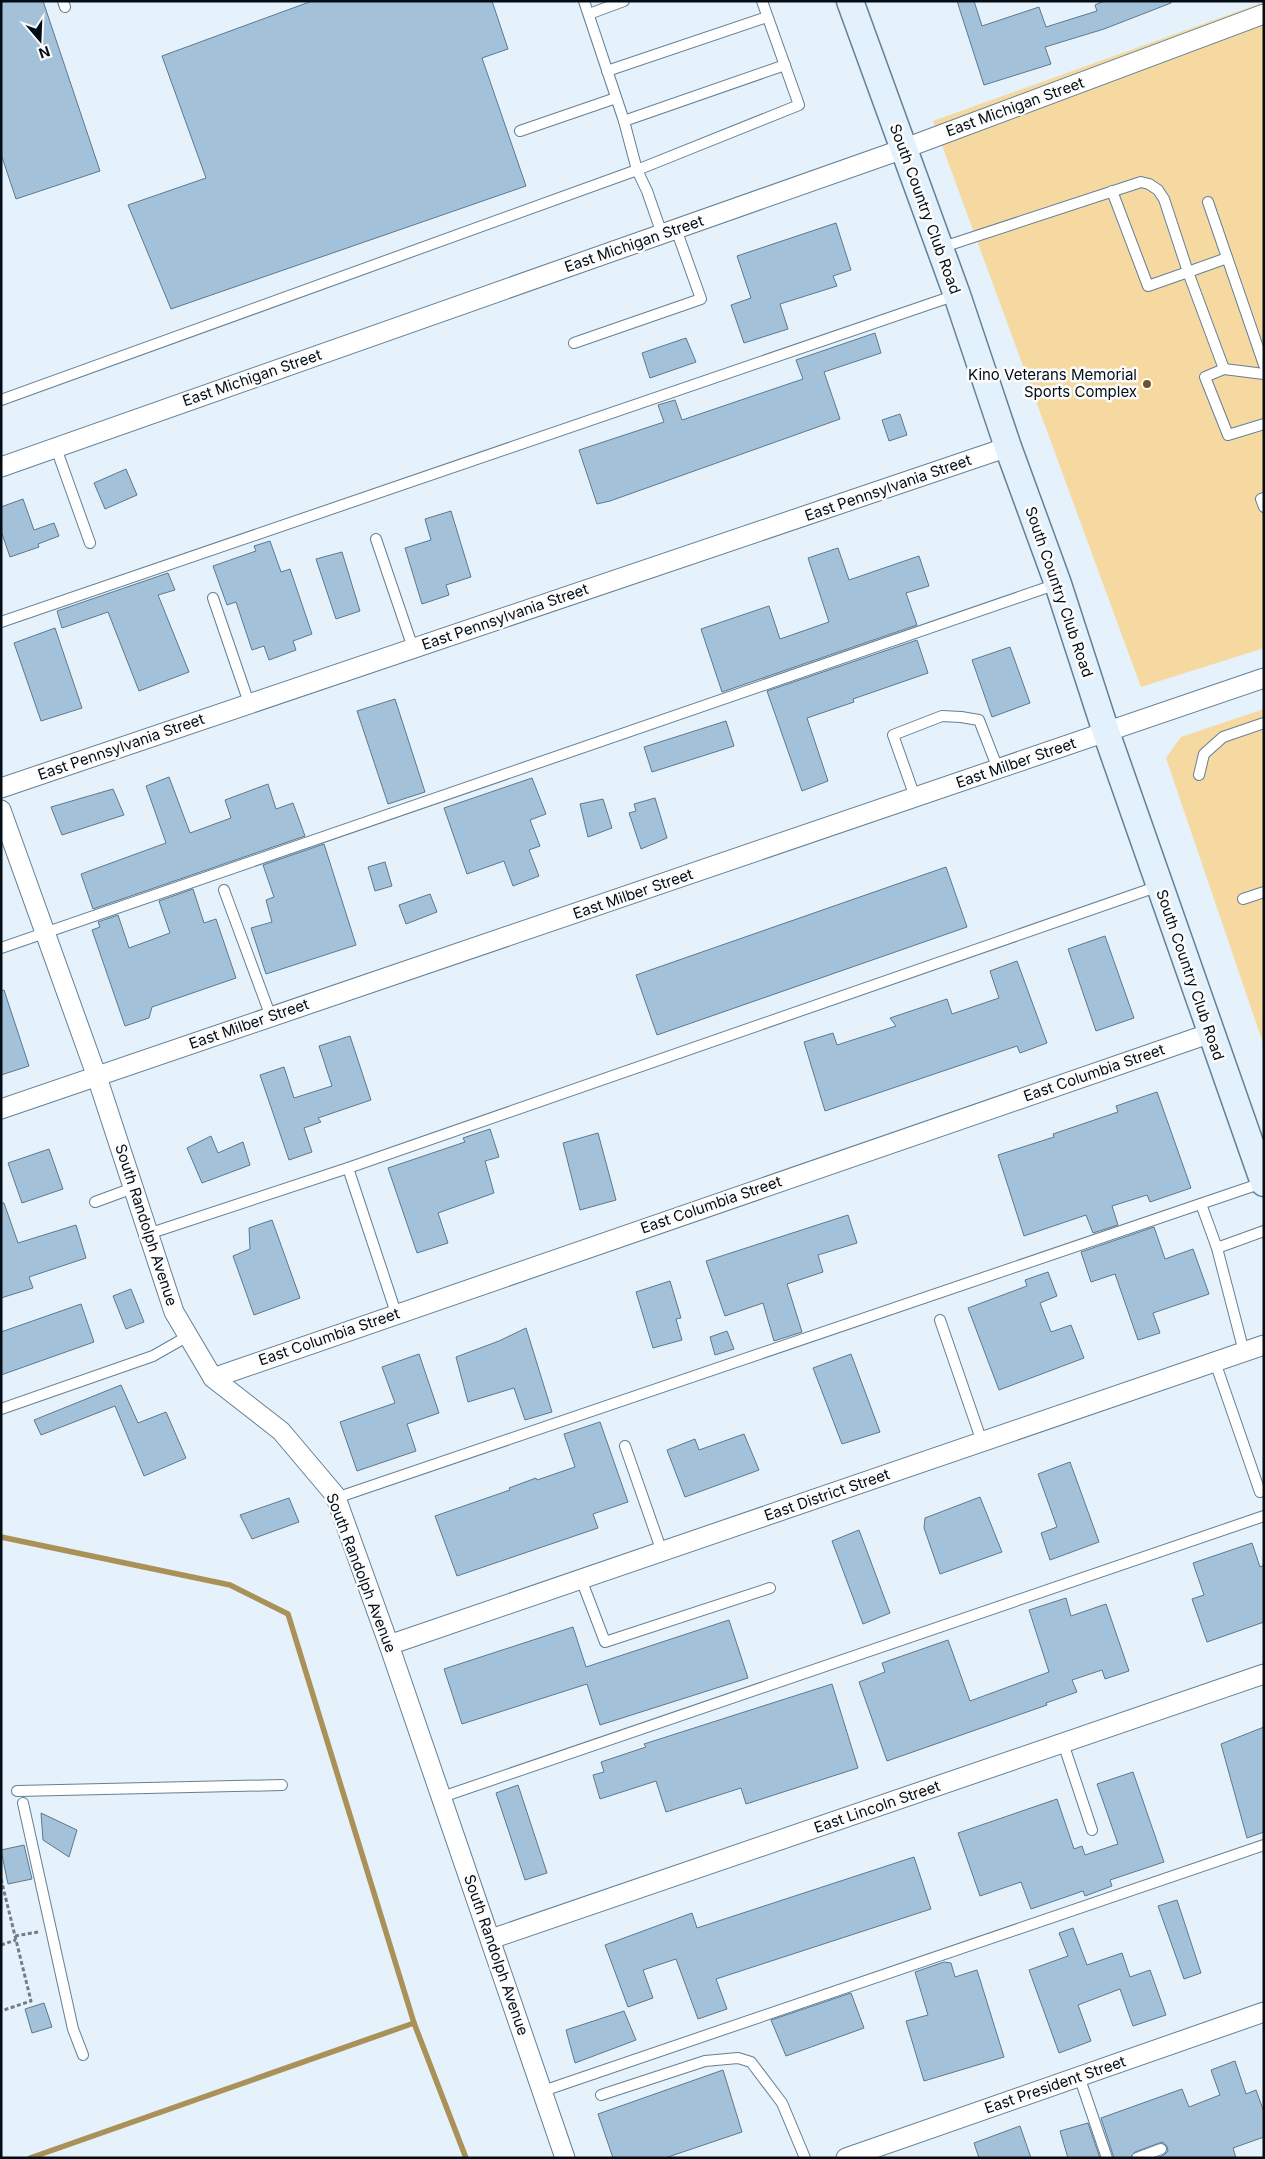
<svg xmlns="http://www.w3.org/2000/svg" width="1265" height="2159" font-family="Inter,sans-serif">
<style>
.green{fill:#f5d9a1}
.lines{fill:none;stroke-linecap:round;stroke-linejoin:round}
.stream{stroke:#aa9158;stroke-width:5.5}
.building{fill:#a3c2da;stroke:#5c798f}
.lane-casing{stroke:#638096;stroke-width:12}
.street-casing{stroke:#638096;stroke-width:21}
.secondary-casing{stroke:#638096;stroke-width:29}
.path{stroke:#727d86;stroke-width:3;stroke-dasharray:4 2.5;stroke-linecap:butt}
.lane{stroke:#fff;stroke-width:10}
.street{stroke:#fff;stroke-width:19}
.secondary{stroke:#e3f1fc;stroke-width:26}
.poi-dot{fill:#6e5727;stroke:#fcfcfc;stroke-width:2}
.labels{text-anchor:middle;stroke-width:5;stroke-linejoin:round;paint-order:stroke}
.street-label{font-size:15px;fill:#030d15;stroke:#fcfcfc}
.poi-label{font-size:15px;fill:#030d15;stroke:#fcfcfc;text-anchor:end}
</style>
<rect width="100%" height="100%" fill="#e5f1fb"/>
<g class="green">
<path d="M1264 2V648L1141 687 933 121Z"/>
<path d="M1264 709V1046L1166 758 1181 737Z"/>
</g>
<g class="lines">
<g class="stream">
<path d="M1 1537 230 1585 288 1614 414 2023"/>
<path d="M30 2158 414 2023 466 2158"/>
</g>
</g>
<g class="building">
<path d="M1 1H43L100 171 16 199 1 154Z"/>
<path d="M312 1H492L508 49 482 58 526 186 171 309 128 205 206 178 162 56Z"/>
<path d="M957 1H974L982 26 1039 7 1046 27 1097 11 1095 5 1104 1H1171V3L1104 29 1045 47 1051 64 984 85Z"/>
<path d="M836 223 851 270 833 276 837 286 780 304 788 329 744 343 731 305 751 298 737 256Z"/>
<path d="M875 333 881 353 824 372 840 419 610 501 597 504 579 450 664 422 658 405 675 400 682 420 803 379 796 360Z"/>
<path d="M686 338 696 362 650 378 642 353Z"/>
<path d="M900 414 907 435 889 441 882 420Z"/>
<path d="M126 469 137 495 105 509 94 483Z"/>
<path d="M23 499 34 530 54 523 59 536 38 544 39 547 10 557 1 531V507Z"/>
<path d="M451 511 471 577 446 585 449 595 422 604 405 548 431 540 425 519Z"/>
<path d="M270 541 281 572 290 569 312 634 293 641 296 650 269 660 264 646 252 650 236 602 227 605 213 566 256 551 254 546Z"/>
<path d="M838 548 849 580 919 556 929 586 906 593 917 625 722 692 701 629 769 606 780 639 829 622 808 558Z"/>
<path d="M342 552 360 611 336 619 316 559Z"/>
<path d="M168 573 175 590 158 595 189 672 139 691 108 612 62 628 57 611Z"/>
<path d="M55 628 82 708 41 721 14 643Z"/>
<path d="M917 640 928 673 853 699 854 702 807 718 828 781 802 791 767 691Z"/>
<path d="M1010 647 1030 703 992 717 972 660Z"/>
<path d="M395 699 425 792 388 804 357 711Z"/>
<path d="M726 721 734 746 652 772 644 747Z"/>
<path d="M169 777 190 833 231 818 225 800 268 784 276 809 293 803 305 836 93 909 81 874 166 843 146 786Z"/>
<path d="M532 778 546 814 530 820 540 846 529 850 539 876 513 886 504 861 467 874 444 808Z"/>
<path d="M113 789 124 815 62 835 51 807Z"/>
<path d="M655 798 667 838 641 849 629 813 636 811 634 804Z"/>
<path d="M603 799 612 828 588 837 580 804Z"/>
<path d="M324 844 356 945 266 974 251 928 272 922 266 900 274 897 263 865Z"/>
<path d="M385 862 392 886 375 891 368 867Z"/>
<path d="M946 867 967 927 657 1035 636 975Z"/>
<path d="M193 889 204 923 216 919 236 978 152 1007 149 1018 125 1026 92 930 100 927 98 922 118 915 129 948 170 933 159 901Z"/>
<path d="M430 894 437 912 406 924 399 905Z"/>
<path d="M1105 936 1134 1018 1096 1031 1068 949Z"/>
<path d="M1017 961 1047 1043 1020 1053 1017 1046 825 1111 804 1042 833 1033 837 1045 896 1026 890 1018 947 999 952 1014 999 998 990 971Z"/>
<path d="M4 990 29 1066 1 1075V991Z"/>
<path d="M350 1036 371 1100 318 1118 321 1122 304 1128 312 1152 289 1160 260 1075 284 1067 294 1098 332 1086 319 1046Z"/>
<path d="M1157 1092 1191 1188 1150 1202 1147 1195 1112 1206 1118 1225 1093 1233 1086 1215 1024 1236 998 1155 1054 1137 1053 1134 1118 1112 1116 1106Z"/>
<path d="M490 1129 499 1157 485 1161 494 1193 438 1213 448 1243 417 1253 388 1168 465 1142 463 1138Z"/>
<path d="M598 1133 616 1200 580 1210 563 1143Z"/>
<path d="M211 1136 218 1153 243 1142 250 1165 202 1183 187 1148Z"/>
<path d="M49 1149 63 1189 22 1203 8 1163Z"/>
<path d="M1 1203H4L18 1243 76 1225 86 1258 29 1277 33 1288 1 1298Z"/>
<path d="M848 1215 857 1243 818 1255 823 1272 787 1284 802 1332 774 1341 763 1303 725 1316 706 1261Z"/>
<path d="M272 1220 300 1298 254 1315 233 1256 250 1249 249 1228Z"/>
<path d="M1154 1227 1165 1259 1193 1249 1209 1294 1153 1313 1160 1333 1138 1340 1115 1274 1091 1282 1081 1252Z"/>
<path d="M1048 1272 1057 1296 1040 1303 1051 1332 1071 1325 1084 1358 999 1390 968 1308 1027 1286 1025 1280Z"/>
<path d="M670 1281 681 1318 676 1319 682 1340 653 1348 636 1292Z"/>
<path d="M131 1289 144 1322 126 1329 113 1296Z"/>
<path d="M81 1304 94 1342 1 1375V1332Z"/>
<path d="M526 1328 552 1412 525 1420 514 1388 468 1402 456 1357 499 1341Z"/>
<path d="M727 1331 734 1349 715 1355 710 1337Z"/>
<path d="M419 1354 439 1413 407 1424 416 1451 357 1471 340 1422 395 1403 382 1367Z"/>
<path d="M851 1354 880 1432 842 1444 813 1368Z"/>
<path d="M121 1385 138 1423 166 1412 186 1458 144 1476 115 1406 41 1435 34 1420Z"/>
<path d="M600 1422 628 1502 593 1514 598 1528 457 1576 435 1516 510 1490 509 1488 536 1478 537 1480 575 1467 564 1434Z"/>
<path d="M744 1434 759 1470 685 1497 667 1450 695 1439 699 1450Z"/>
<path d="M1070 1462 1099 1542 1050 1560 1041 1533 1057 1527 1038 1474Z"/>
<path d="M980 1497 1002 1552 940 1574 924 1528 925 1518Z"/>
<path d="M289 1498 299 1522 252 1539 240 1515Z"/>
<path d="M859 1530 890 1613 863 1624 832 1541Z"/>
<path d="M1252 1543 1260 1567 1264 1565V1622L1207 1642 1192 1599 1204 1595 1193 1563Z"/>
<path d="M1066 1598 1071 1616 1106 1604 1129 1671 1105 1679 1102 1670 1072 1680 1077 1692 1046 1703 1047 1705 887 1761 859 1682 885 1672 882 1663 948 1640 970 1701 1049 1672 1029 1610Z"/>
<path d="M729 1620 748 1678 600 1725 587 1684 462 1724 444 1669 573 1627 586 1667Z"/>
<path d="M832 1684 858 1768 746 1804 741 1788 666 1812 656 1781 600 1799 593 1775 604 1772 601 1762 646 1747 644 1744Z"/>
<path d="M1264 1727V1832L1247 1838 1221 1744Z"/>
<path d="M1133 1772 1164 1862 1110 1880 1112 1886 1085 1896 1083 1891 1031 1909 1021 1882 980 1896 958 1833 1057 1799 1074 1849 1082 1846 1085 1855 1118 1844 1097 1784Z"/>
<path d="M518 1785 547 1873 525 1880 496 1793Z"/>
<path d="M41 1813 77 1830 69 1857 43 1840Z"/>
<path d="M24 1845 32 1879 8 1884 1 1850Z"/>
<path d="M914 1857 931 1909 716 1979 727 2009 698 2019 676 1959 643 1970 653 1998 628 2007 605 1945 692 1913 697 1928Z"/>
<path d="M1177 1900 1201 1973 1184 1979 1158 1906Z"/>
<path d="M1073 1928 1087 1965 1122 1953 1130 1977 1150 1970 1166 2015 1133 2026 1120 1989 1078 2005 1091 2041 1059 2053 1029 1970 1068 1956 1059 1933Z"/>
<path d="M944 1962 951 1963 955 1977 977 1970 1004 2057 924 2081 906 2021 928 2015 915 1972Z"/>
<path d="M851 1993 864 2028 786 2056 771 2020Z"/>
<path d="M44 2003 52 2027 32 2033 25 2009Z"/>
<path d="M624 2011 636 2040 575 2063 566 2030Z"/>
<path d="M1235 2061 1246 2094 1256 2090 1264 2112V2137L1233 2148 1236 2158H1157L1164 2155 1168 2151 1167 2146 1162 2142 1135 2152 1130 2158H1114L1101 2118 1182 2089 1189 2107 1220 2095 1211 2070Z"/>
<path d="M723 2070 742 2132 665 2158H613L598 2114Z"/>
<path d="M1088 2123 1100 2158H1068L1060 2131Z"/>
<path d="M1020 2126 1031 2158H979L974 2143Z"/>
</g>
<g class="lines">
<g class="lane-casing">
<g id="lane">
<path d="M63 1 65 7"/>
<path d="M584 1 624 121 637 170 647 191 662 234"/>
<path d="M589 14 624 1"/>
<path d="M607 71 767 17"/>
<path d="M624 121 785 65"/>
<path d="M520 131 616 98"/>
<path d="M1208 202 1264 365"/>
<path d="M940 248 1141 182 1149 184 1158 190 1164 199 1188 272 1148 286 1112 191"/>
<path d="M1227 258 1188 272 1224 369 1205 377 1228 435 1264 424"/>
<path d="M574 343 701 299 676 229"/>
<path d="M1224 369 1264 374"/>
<path d="M1 400 637 170 799 105 762 1"/>
<path d="M56 448 90 543"/>
<path d="M1264 498 1261 499 1264 507"/>
<path d="M376 539 413 648"/>
<path d="M213 598 249 703"/>
<path d="M1 622 956 295"/>
<path d="M1199 775 1204 754 1223 737 1264 723"/>
<path d="M915 797 893 735 942 716 961 717 979 720 998 769"/>
<path d="M224 890 271 1017"/>
<path d="M1243 899 1264 892"/>
<path d="M1 948 1057 584"/>
<path d="M348 1168 396 1313"/>
<path d="M95 1202 133 1188"/>
<path d="M1201 1204 1217 1248"/>
<path d="M148 1234 348 1168 1159 886"/>
<path d="M940 1320 982 1442"/>
<path d="M1244 1352 1217 1248 1264 1231"/>
<path d="M1215 1362 1260 1492"/>
<path d="M1 1409 153 1356 188 1336"/>
<path d="M625 1446 662 1552"/>
<path d="M336 1498 1262 1183"/>
<path d="M581 1579 605 1642 770 1588"/>
<path d="M1063 1743 1092 1830"/>
<path d="M17 1791 282 1785"/>
<path d="M442 1797 1264 1516"/>
<path d="M23 1803 73 2029 83 2055"/>
<path d="M1079 2076 1107 2158"/>
<path d="M543 2091 1264 1845"/>
<path d="M601 2095 705 2061 738 2058 751 2062 782 2103 805 2158"/>
<path d="M1137 2158 1161 2149"/>
</g>
</g>
<g class="street-casing">
<g id="street">
<path d="M1 467 903 149 1264 14"/>
<path d="M1 788 1008 447"/>
<path d="M1 810 97 1077 174 1312 213 1378 281 1431 335 1495 389 1645 565 2158"/>
<path d="M1 1109 1264 678"/>
<path d="M213 1378 1211 1033"/>
<path d="M389 1645 1264 1345"/>
<path d="M491 1939 1264 1674"/>
<path d="M846 2158 1264 2012"/>
</g>
</g>
<g class="secondary-casing">
<path id="secondary" d="M850 1 957 295 1008 447 1058 584 1106 732 1264 1183"/>
</g>
<g class="path">
<path d="M1 1879 31 2001 1 2011"/>
<path d="M15 1936 38 1932"/>
<path d="M1 1945 16 1940"/>
</g>
<use href="#lane" class="lane"/>
<use href="#street" class="street"/>
<use href="#secondary" class="secondary"/>
</g>
<circle class="poi-dot" cx="1147" cy="384" r="5"/>
<g class="labels">
<g class="street-label">
<text transform="translate(1015 107) rotate(-20)" y="5">East Michigan Street</text>
<text transform="translate(925 209) rotate(70)" y="5">South Country Club Road</text>
<text transform="translate(634 244) rotate(-19)" y="5">East Michigan Street</text>
<text transform="translate(252 378) rotate(-19)" y="5">East Michigan Street</text>
<text transform="translate(888 488) rotate(-19)" y="5">East Pennsylvania Street</text>
<text transform="translate(1059 592) rotate(71)" y="5">South Country Club Road</text>
<text transform="translate(505 617) rotate(-19)" y="5">East Pennsylvania Street</text>
<text transform="translate(121 747) rotate(-19)" y="5">East Pennsylvania Street</text>
<text transform="translate(1016 763) rotate(-19)" y="5">East Milber Street</text>
<text transform="translate(633 894) rotate(-19)" y="5">East Milber Street</text>
<text transform="translate(1190 975) rotate(71)" y="5">South Country Club Road</text>
<text transform="translate(249 1024) rotate(-19)" y="5">East Milber Street</text>
<text transform="translate(1094 1073) rotate(-19)" y="5">East Columbia Street</text>
<text transform="translate(711 1205) rotate(-19)" y="5">East Columbia Street</text>
<text transform="translate(146 1225) rotate(72)" y="5">South Randolph Avenue</text>
<text transform="translate(329 1337) rotate(-19)" y="5">East Columbia Street</text>
<text transform="translate(827 1495) rotate(-19)" y="5">East District Street</text>
<text transform="translate(361 1573) rotate(69)" y="5">South Randolph Avenue</text>
<text transform="translate(877 1807) rotate(-19)" y="5">East Lincoln Street</text>
<text transform="translate(496 1955) rotate(71)" y="5">South Randolph Avenue</text>
<text transform="translate(1055 2085) rotate(-19)" y="5">East President Street</text>
</g>
<g class="poi-label">
<text x="1137" y="380">Kino Veterans Memorial<tspan x="1137" dy="17">Sports Complex</tspan></text>
</g>
</g>
<rect width="1265" height="2159" fill="none" stroke="#030d15" stroke-width="5"/>
<g transform="translate(40 40) rotate(161)" stroke="#fcfcfc" stroke-width="4" paint-order="stroke">
<path d="M0-4L9 19L0 12L-9 19Z" fill="#030d15"/>
<text y="-8" font-size="14" font-weight="bold" text-anchor="middle" fill="#030d15">N</text>
</g>
</svg>
